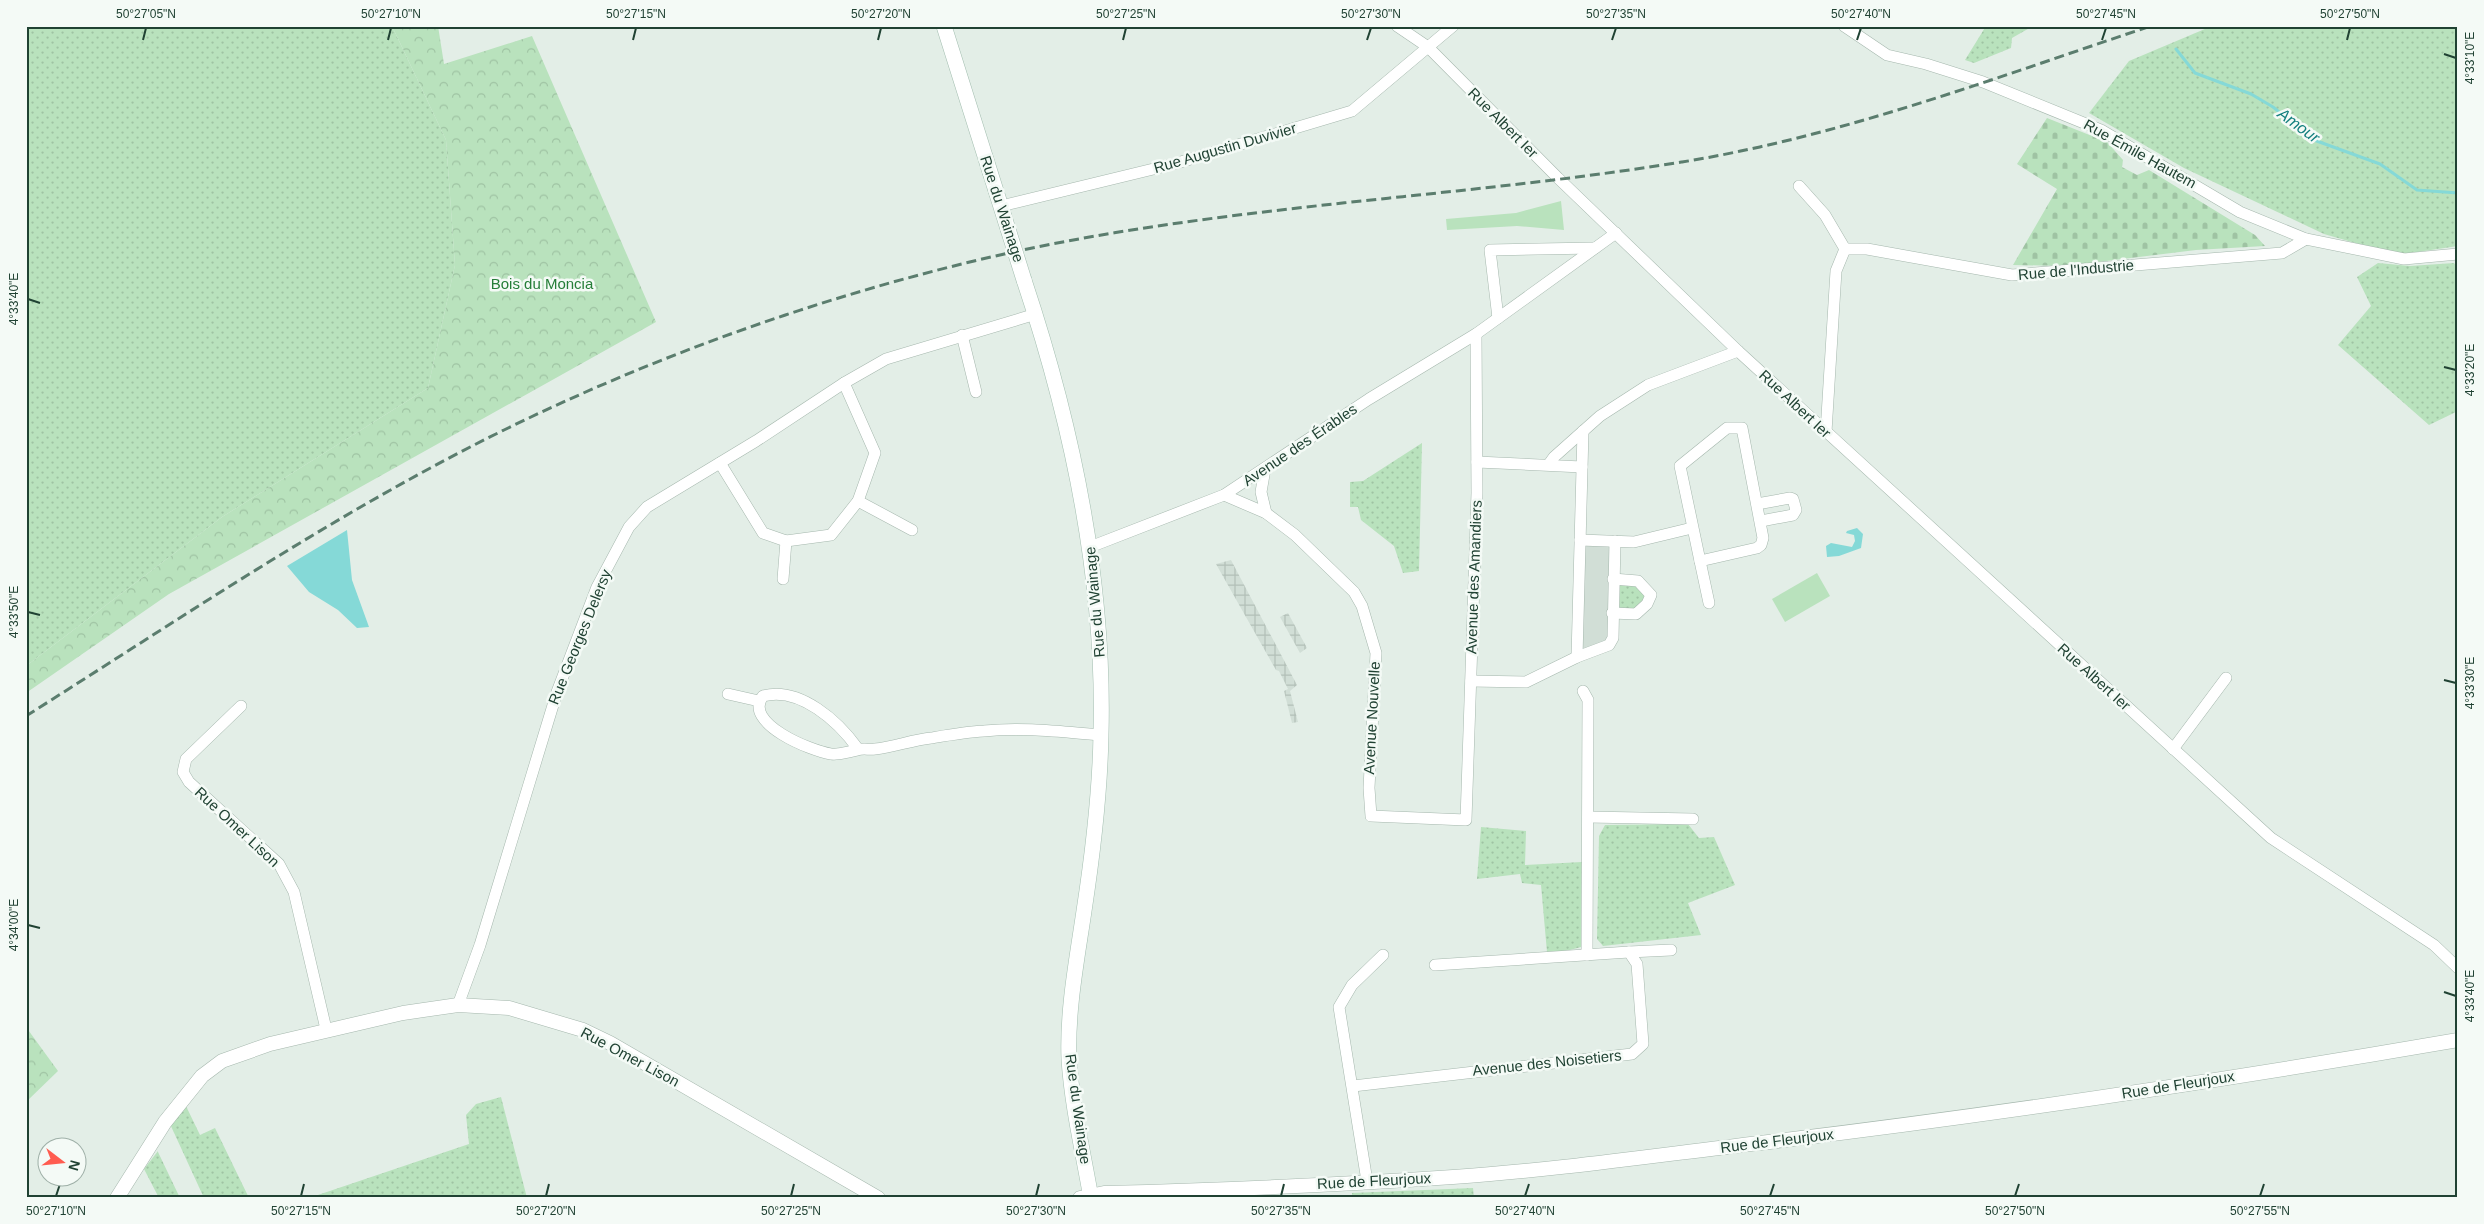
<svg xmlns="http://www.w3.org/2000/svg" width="2484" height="1224" font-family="Helvetica,sans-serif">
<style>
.built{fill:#d1ded6}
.industrial{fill:url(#industrial-grid)}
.grass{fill:url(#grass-dots)}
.forest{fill:url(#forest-crowns)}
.cemetery{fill:url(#cemetery-stones)}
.garden{fill:#b9e2bd}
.water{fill:#85d9d7}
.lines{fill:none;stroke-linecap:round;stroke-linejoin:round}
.stream{stroke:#85d9d7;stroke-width:3}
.minor-casing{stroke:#a5b7ad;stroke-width:12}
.tertiary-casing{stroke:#a5b7ad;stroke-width:15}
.secondary-casing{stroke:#a3beb0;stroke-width:16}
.minor{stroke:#fff;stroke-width:11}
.tertiary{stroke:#fff;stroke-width:14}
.secondary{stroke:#fff;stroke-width:15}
.rail{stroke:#5b7d6e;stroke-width:3;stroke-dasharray:10 5;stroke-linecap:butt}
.secondary-bridge-casing{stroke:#a3beb0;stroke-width:16;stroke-linecap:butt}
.secondary-bridge{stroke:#fff;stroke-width:15}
.ticks{fill:none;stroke:#204233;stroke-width:2}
.labels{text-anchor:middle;stroke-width:5;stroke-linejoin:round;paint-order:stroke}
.street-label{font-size:15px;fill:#204233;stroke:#f4faf6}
.park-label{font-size:15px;fill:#257e38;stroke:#f4faf6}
.water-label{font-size:16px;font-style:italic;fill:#137f7e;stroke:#f4faf6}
.neatline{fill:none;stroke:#204233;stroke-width:2}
.ticks-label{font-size:12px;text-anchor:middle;fill:#204233}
</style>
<defs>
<pattern id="industrial-grid" width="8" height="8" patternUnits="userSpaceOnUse" patternTransform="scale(1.25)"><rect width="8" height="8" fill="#d1ded6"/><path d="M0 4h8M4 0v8" fill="none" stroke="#b3c0b8"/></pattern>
<pattern id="grass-dots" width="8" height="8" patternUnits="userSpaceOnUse" patternTransform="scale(1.25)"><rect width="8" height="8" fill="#b9e2bd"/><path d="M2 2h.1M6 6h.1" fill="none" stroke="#9fc3a3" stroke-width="1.8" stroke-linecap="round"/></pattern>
<pattern id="forest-crowns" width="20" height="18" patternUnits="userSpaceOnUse" patternTransform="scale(1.25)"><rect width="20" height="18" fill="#b9e2bd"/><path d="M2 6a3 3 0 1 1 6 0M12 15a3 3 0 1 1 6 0" fill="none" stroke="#9fc3a3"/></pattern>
<pattern id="cemetery-stones" width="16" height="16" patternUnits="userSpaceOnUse" patternTransform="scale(1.25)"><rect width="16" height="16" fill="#b9e2bd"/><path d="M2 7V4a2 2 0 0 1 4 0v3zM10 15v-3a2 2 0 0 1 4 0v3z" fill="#9fc3a3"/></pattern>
</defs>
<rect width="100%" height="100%" fill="#e3eee7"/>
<path class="built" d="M1585 545H1610L1608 640 1582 651Z"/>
<g class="industrial">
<path d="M1231 560 1297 685 1290 691 1298 722 1292 723 1284 691 1288 689 1279 671 1276 670 1216 564Z"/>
<path d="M1288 613 1307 648 1300 653 1280 617Z"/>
</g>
<g class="grass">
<path d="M26 26H392L446 140 455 265 428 388 222 517 26 666Z"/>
<path d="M1986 26H2033L2012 38 2011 48 1974 63 1965 60Z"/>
<path d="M2212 26H2458V246L2397 255 2324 234 2184 168 2089 113 2129 61Z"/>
<path d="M2378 263 2410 266 2454 263 2458 268V411L2429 425 2338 345 2371 306 2357 277Z"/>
<path d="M1422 443 1419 571 1403 573 1394 546 1361 520 1358 507H1350V482L1363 481Z"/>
<path d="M1616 582 1638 585 1646 598 1634 610 1616 609Z"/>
<path d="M1688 824 1699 838 1714 837 1735 885 1688 903 1701 935 1603 946 1597 939 1599 836 1605 825Z"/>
<path d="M1481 827 1526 831 1525 865 1582 862 1581 947 1566 951 1547 952 1541 885 1522 883 1520 874 1477 879Z"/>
<path d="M501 1097 527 1198H309L469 1144 466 1115 476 1104Z"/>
<path d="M185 1104 200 1135 215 1128 249 1198H204L170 1124Z"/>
<path d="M158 1151V1152L180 1198H159L144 1169Z"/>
<path d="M1473 1188 1474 1198H1352V1193Z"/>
</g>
<g class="forest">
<path d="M392 26H438L444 64 532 36 656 322 169 594 26 693V666L222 517 428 388 455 265 446 140Z"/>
<path d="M26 1027 58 1071 26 1102Z"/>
</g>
<path class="cemetery" d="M2047 118 2107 142 2123 160 2122 167 2137 175 2149 170 2255 235 2265 246 2196 250 2065 266 2013 265 2057 189 2017 164Z"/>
<g class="garden">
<path d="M1561 201 1564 230 1517 226 1447 230 1446 219 1516 213Z"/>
<path d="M1817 573 1830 596 1785 622 1772 599Z"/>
</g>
<g class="water">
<path d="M1857 528 1863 534 1861 548 1839 556 1827 557 1826 546 1831 543 1852 547 1855 541 1854 535 1846 533 1847 531Z"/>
<path d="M347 530 352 580 369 627 357 628 338 610 309 592 287 566Z"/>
</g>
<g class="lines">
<path class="stream" d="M2176 49 2195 73 2251 94 2273 107 2314 140 2380 164 2417 190 2458 193"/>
<g class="minor-casing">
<g id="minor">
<path d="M1397 26 1428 47 1558 178 1738 351 2271 838 2434 945 2458 968"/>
<path d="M1844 26 1887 55 1926 64 1983 82 2101 130 2240 212 2306 239 2404 259 2458 254"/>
<path d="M1799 186 1825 215 1845 249 1836 271 1826 432"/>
<path d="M1001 206 1174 164 1352 111 1453 26"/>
<path d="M1845 249H1867L2012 275 2282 253 2306 239"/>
<path d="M1498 318 1490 250 1595 248"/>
<path d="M962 335 976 392"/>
<path d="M1727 428H1742L1763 538 1761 545 1757 548 1700 561 1680 466Z"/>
<path d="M1477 462 1582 467"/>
<path d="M720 463 763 533 786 541 831 535 858 501 875 453 844 383"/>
<path d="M1549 464 1554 457 1600 416 1648 385 1738 351"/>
<path d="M1265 469 1261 492 1266 513"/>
<path d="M1224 495 1266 513 1295 535 1354 592 1362 606 1376 653 1369 788 1371 816 1466 820 1477 493 1476 334"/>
<path d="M858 501 912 530"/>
<path d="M1757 504 1790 498 1793 499 1796 510 1793 515 1761 521"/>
<path d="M1580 540 1634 542 1692 528"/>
<path d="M1090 547 1224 495 1369 399 1476 334 1616 233"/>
<path d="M1700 561 1709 603"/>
<path d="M783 579 786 541"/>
<path d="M1612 613 1636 614 1647 604 1651 595 1638 581 1613 579"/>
<path d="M1577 657 1583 431"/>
<path d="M1471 681 1526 682 1577 657 1609 645 1613 638 1615 541"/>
<path d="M1583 691 1588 700 1587 955"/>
<path d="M728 694 759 701"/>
<path d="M241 706 186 759 183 772 189 782 279 864 294 892 326 1029"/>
<path d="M858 749C839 722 800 686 763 696 742 723 811 751 831 754 841 755 847 752 857 750 863 748 869 750 875 749 894 747 912 740 931 738 949 735 966 732 984 731 1023 727 1062 732 1101 735"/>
<path d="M2173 749 2226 678"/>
<path d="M1588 817 1693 819"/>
<path d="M1629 952 1671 950"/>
<path d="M458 1005 480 945 557 692 597 587 629 527 647 507 756 441 844 383 886 359 1036 314"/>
<path d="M1353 1086 1632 1054 1643 1044 1637 964 1629 952 1435 965"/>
<path d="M1367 1181 1339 1007 1352 985 1383 955"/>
</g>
</g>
<g class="tertiary-casing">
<g id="tertiary">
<path d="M117 1198 165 1122 202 1076 222 1061 270 1044 403 1013 458 1005 509 1008 583 1030 610 1043 878 1198"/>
<path d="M1080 1198 1104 1193C1221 1190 1337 1185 1453 1177 1556 1170 1658 1155 1760 1143 1993 1115 2226 1080 2458 1040"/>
</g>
</g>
<g class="secondary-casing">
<g id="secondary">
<path d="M944 26 1008 229"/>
<path d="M1024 280C1073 427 1105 579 1101 734 1100 793 1093 852 1084 911 1077 959 1067 1010 1069 1059 1072 1106 1083 1152 1091 1198"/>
</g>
</g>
<use href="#minor" class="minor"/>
<use href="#tertiary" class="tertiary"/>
<use href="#secondary" class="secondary"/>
<path class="rail" d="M26 716C183 617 337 512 504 430 653 357 812 300 974 261 1206 205 1447 200 1682 162 1843 136 1997 77 2151 26"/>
<g class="secondary-bridge-casing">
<path id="secondary-bridge" d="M1008 229 1024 280"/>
</g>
<use href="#secondary-bridge" class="secondary-bridge"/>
</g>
<path class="ticks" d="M143 40 146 28M388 40 391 28M633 40 636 28M878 40 881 28M1123 40 1126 28M1367 40 1371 28M1612 40 1616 28M1857 40 1861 28M2102 40 2106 28M2347 40 2350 28M2444 54 2456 58M28 299 40 303M2444 367 2456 370M28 612 40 615M2444 680 2456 683M28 925 40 928M2444 992 2456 996M56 1196 60 1184M301 1196 304 1184M546 1196 549 1184M791 1196 794 1184M1036 1196 1039 1184M1281 1196 1284 1184M1525 1196 1529 1184M1770 1196 1774 1184M2015 1196 2019 1184M2260 1196 2264 1184"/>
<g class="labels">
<g class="street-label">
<text transform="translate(1503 123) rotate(45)" y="5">Rue Albert Ier</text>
<text transform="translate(1225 148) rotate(-16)" y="5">Rue Augustin Duvivier</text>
<text transform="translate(2140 154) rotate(29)" y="5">Rue Émile Hautem</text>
<text transform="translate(1002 209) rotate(72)" y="5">Rue du Wainage</text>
<text transform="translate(2076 270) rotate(-5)" y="5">Rue de l'Industrie</text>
<text transform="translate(1795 404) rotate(43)" y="5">Rue Albert Ier</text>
<text transform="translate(1300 445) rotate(-34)" y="5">Avenue des Érables</text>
<text transform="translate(1474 577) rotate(-88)" y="5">Avenue des Amandiers</text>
<text transform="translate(1095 602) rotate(-95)" y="5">Rue du Wainage</text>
<text transform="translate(580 637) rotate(-68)" y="5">Rue Georges Delersy</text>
<text transform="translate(2094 677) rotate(42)" y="5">Rue Albert Ier</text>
<text transform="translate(1372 718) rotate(-87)" y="5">Avenue Nouvelle</text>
<text transform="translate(237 827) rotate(43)" y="5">Rue Omer Lison</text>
<text transform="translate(630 1057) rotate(28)" y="5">Rue Omer Lison</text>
<text transform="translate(1547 1063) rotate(-6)" y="5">Avenue des Noisetiers</text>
<text transform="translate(2178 1085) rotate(-9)" y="5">Rue de Fleurjoux</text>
<text transform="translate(1078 1109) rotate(82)" y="5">Rue du Wainage</text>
<text transform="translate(1777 1141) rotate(-7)" y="5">Rue de Fleurjoux</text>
<text transform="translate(1374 1181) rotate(-3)" y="5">Rue de Fleurjoux</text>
</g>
<g class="park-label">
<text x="542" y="289">Bois du Moncia</text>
</g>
<g class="water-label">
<text transform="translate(2299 125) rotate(36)" y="6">Amour</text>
</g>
</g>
<rect width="2484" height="1224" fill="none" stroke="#f4faf6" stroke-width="55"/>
<g transform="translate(62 1162) rotate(106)"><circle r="24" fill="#f4faf6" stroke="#9fb0a8"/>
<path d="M0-4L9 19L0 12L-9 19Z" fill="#ff5c50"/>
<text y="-8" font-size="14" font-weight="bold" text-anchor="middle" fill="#204233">N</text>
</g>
<rect x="28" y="28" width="2428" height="1168" class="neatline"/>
<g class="ticks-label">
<text x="146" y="18">50°27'05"N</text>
<text x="391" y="18">50°27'10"N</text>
<text x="636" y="18">50°27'15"N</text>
<text x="881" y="18">50°27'20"N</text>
<text x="1126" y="18">50°27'25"N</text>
<text x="1371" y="18">50°27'30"N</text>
<text x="1616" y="18">50°27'35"N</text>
<text x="1861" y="18">50°27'40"N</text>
<text x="2106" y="18">50°27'45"N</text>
<text x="2350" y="18">50°27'50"N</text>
<text transform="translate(2470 58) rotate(-90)" y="4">4°33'10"E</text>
<text transform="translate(14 299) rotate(-90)" y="4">4°33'40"E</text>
<text transform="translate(2470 370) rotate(-90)" y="4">4°33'20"E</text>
<text transform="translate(14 612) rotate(-90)" y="4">4°33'50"E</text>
<text transform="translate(2470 683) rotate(-90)" y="4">4°33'30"E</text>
<text transform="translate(14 925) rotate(-90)" y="4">4°34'00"E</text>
<text transform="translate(2470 996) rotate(-90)" y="4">4°33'40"E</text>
<text x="56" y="1215">50°27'10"N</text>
<text x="301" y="1215">50°27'15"N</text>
<text x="546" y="1215">50°27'20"N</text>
<text x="791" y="1215">50°27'25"N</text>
<text x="1036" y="1215">50°27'30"N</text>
<text x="1281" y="1215">50°27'35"N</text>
<text x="1525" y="1215">50°27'40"N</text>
<text x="1770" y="1215">50°27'45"N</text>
<text x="2015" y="1215">50°27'50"N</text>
<text x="2260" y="1215">50°27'55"N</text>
</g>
</svg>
